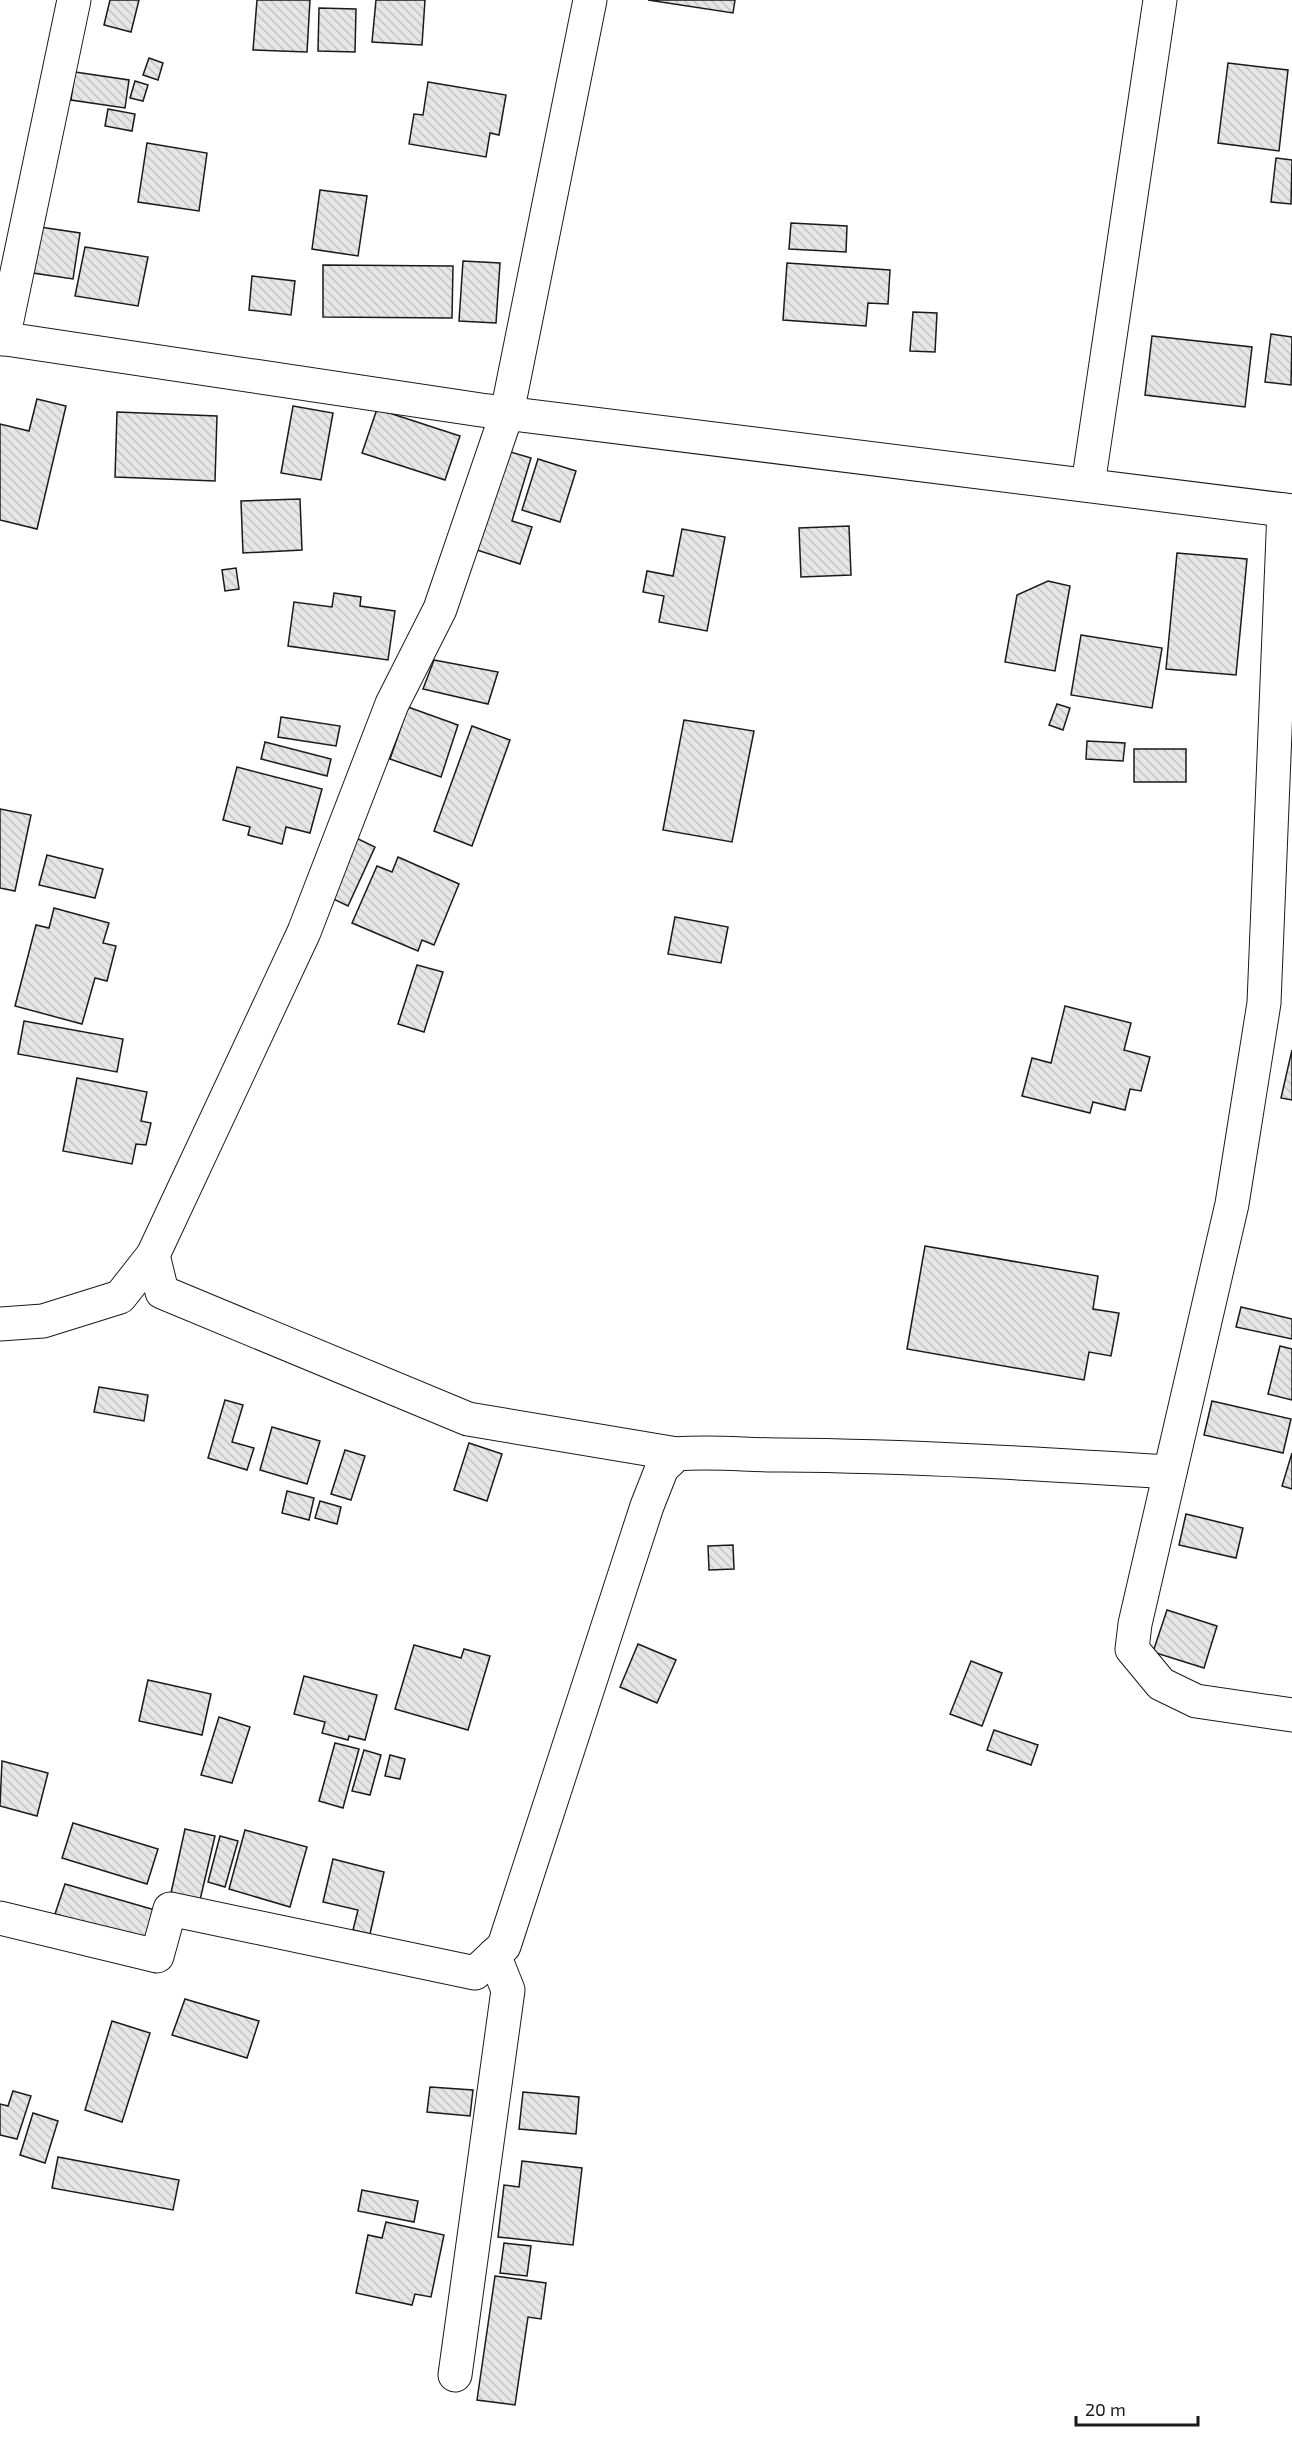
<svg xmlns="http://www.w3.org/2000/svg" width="1292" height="2452" font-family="'Exo 2',sans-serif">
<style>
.building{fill:url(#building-back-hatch);stroke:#1a1a1a;stroke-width:1.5}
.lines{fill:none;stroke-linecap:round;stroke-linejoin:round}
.minor-casing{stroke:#1a1a1a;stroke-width:35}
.minor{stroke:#fff;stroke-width:33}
</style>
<defs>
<pattern id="building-back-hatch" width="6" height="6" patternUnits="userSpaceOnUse" patternTransform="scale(1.5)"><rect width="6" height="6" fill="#e6e6e6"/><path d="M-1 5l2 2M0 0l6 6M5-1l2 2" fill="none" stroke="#c5c5c5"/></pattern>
</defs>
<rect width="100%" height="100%" fill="#fff"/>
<g class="building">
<path d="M110 0H139L131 32 104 25Z"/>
<path d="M257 0H310L307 52 253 50Z"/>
<path d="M376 0H425L422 45 372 42Z"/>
<path d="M648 0H735L733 13Z"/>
<path d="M319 8 356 9 355 52 318 51Z"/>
<path d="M149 58 163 63 158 80 143 75Z"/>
<path d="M1228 63 1288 70 1279 151 1218 143Z"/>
<path d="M75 72 129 80 125 108 71 100Z"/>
<path d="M135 81 148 85 143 101 130 98Z"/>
<path d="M428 82 506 95 499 135 490 133 486 157 409 144 414 114 423 115Z"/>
<path d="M108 109 135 114 132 131 105 126Z"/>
<path d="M147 143 207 153 199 211 138 202Z"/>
<path d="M1276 158 1292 160 1291 204 1271 202Z"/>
<path d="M320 190 367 196 358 256 312 249Z"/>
<path d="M791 223 847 226 846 252 789 249Z"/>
<path d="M40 227 80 233 73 279 33 273Z"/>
<path d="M85 247 148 257 138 306 75 296Z"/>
<path d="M463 261 500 263 496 323 459 321Z"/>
<path d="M787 263 890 270 888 304 868 303 866 326 783 320Z"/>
<path d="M323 265 453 266 452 318 323 317Z"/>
<path d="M252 276 295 281 291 315 249 310Z"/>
<path d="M913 312 937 313 935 352 910 351Z"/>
<path d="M1271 334 1292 337 1291 385 1265 382Z"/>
<path d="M1152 336 1252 347 1245 407 1145 395Z"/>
<path d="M37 399 66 406 37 529 0 520V424L29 431Z"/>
<path d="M293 406 333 413 321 480 281 473Z"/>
<path d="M377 409 460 436 445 480 362 453Z"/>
<path d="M117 412 217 416 215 481 115 477Z"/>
<path d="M507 451 531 458 512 521 532 527 520 564 477 550Z"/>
<path d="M538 459 576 471 560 522 522 510Z"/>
<path d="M300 499 302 550 243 553 241 501Z"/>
<path d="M849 526 851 575 801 577 799 528Z"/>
<path d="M682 529 725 537 707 631 659 622 664 596 643 592 647 571 673 576Z"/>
<path d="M1177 553 1247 559 1236 675 1166 669Z"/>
<path d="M236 568 239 589 225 591 222 570Z"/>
<path d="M1048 581 1070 586 1055 671 1005 662 1017 595Z"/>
<path d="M334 593 361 597 360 606 395 611 388 660 288 646 294 602 332 607Z"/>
<path d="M1081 635 1162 648 1152 708 1071 695Z"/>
<path d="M434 660 498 672 488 704 423 689Z"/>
<path d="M1057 704 1070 708 1063 730 1049 725Z"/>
<path d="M408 707 458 725 441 777 390 759Z"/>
<path d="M281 717 340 726 336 746 278 737Z"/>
<path d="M684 720 754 731 732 842 663 830Z"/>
<path d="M472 726 510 740 472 846 434 831Z"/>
<path d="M1087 741 1125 743 1123 761 1086 759Z"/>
<path d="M265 742 331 759 327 776 261 759Z"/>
<rect x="1134" y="749" width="52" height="33"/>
<path d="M237 767 322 789 310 833 286 827 282 844 248 835 250 827 223 820Z"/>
<path d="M0 809 31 815 15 891 0 888Z"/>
<path d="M352 836 375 847 348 906 325 895Z"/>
<path d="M47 855 103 869 95 898 39 885Z"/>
<path d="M398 857 459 884 434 945 422 940 418 951 352 923 377 866 392 872Z"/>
<path d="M54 908 109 923 103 943 116 946 107 981 95 978 82 1024 15 1006 36 925 49 928Z"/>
<path d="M675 917 728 927 721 963 668 954Z"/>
<path d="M417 965 443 972 424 1032 398 1024Z"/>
<path d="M1065 1006 1131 1023 1124 1050 1150 1057 1141 1091 1130 1089 1125 1110 1093 1102 1090 1113 1022 1096 1032 1058 1051 1063Z"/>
<path d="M24 1021 123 1039 117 1072 18 1054Z"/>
<path d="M1292 1050V1100L1281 1098Z"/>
<path d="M77 1078 147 1092 141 1121 151 1123 146 1145 136 1144 132 1164 63 1151Z"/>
<path d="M925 1246 1098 1276 1093 1309 1119 1313 1111 1356 1089 1352 1084 1380 907 1349Z"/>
<path d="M1241 1307 1292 1319V1339L1236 1327Z"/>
<path d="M1280 1346 1292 1349V1400L1268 1394Z"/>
<path d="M99 1387 148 1395 144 1421 94 1412Z"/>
<path d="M225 1400 243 1405 232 1442 254 1448 247 1470 208 1458Z"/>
<path d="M1212 1401 1291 1419 1283 1453 1204 1435Z"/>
<path d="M272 1427 320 1441 307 1484 260 1470Z"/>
<path d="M469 1443 502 1454 487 1501 454 1490Z"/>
<path d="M345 1450 365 1456 351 1500 331 1494Z"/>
<path d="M1292 1453V1489L1282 1486Z"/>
<path d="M287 1491 314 1498 309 1520 282 1513Z"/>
<path d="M320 1501 341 1507 337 1524 315 1518Z"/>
<path d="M1186 1514 1243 1528 1236 1558 1179 1545Z"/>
<path d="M733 1545 734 1569 709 1570 708 1546Z"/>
<path d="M1167 1610 1217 1626 1204 1668 1153 1652Z"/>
<path d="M638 1644 676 1660 657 1703 620 1687Z"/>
<path d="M414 1645 461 1658 464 1649 490 1656 468 1730 395 1709Z"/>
<path d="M971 1661 1002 1673 982 1726 950 1714Z"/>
<path d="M304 1676 377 1695 365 1740 349 1736 348 1740 322 1733 325 1722 294 1714Z"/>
<path d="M148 1680 211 1694 202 1735 139 1721Z"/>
<path d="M219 1717 250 1727 232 1783 201 1775Z"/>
<path d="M994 1730 1038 1745 1031 1765 987 1750Z"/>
<path d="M335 1743 359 1749 343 1808 319 1801Z"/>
<path d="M364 1750 381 1755 370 1795 352 1791Z"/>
<path d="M390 1755 405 1759 400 1779 385 1776Z"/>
<path d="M2 1761 48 1773 37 1816 0 1806Z"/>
<path d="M73 1823 158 1849 147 1884 62 1858Z"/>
<path d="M185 1829 215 1836 200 1900 171 1893Z"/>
<path d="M245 1830 307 1847 290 1907 229 1889Z"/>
<path d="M220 1836 238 1841 225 1887 208 1882Z"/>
<path d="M333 1859 384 1872 370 1934 353 1930 358 1910 323 1902Z"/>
<path d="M65 1884 155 1910 146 1940 55 1914Z"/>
<path d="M185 1999 259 2021 247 2058 172 2035Z"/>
<path d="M112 2021 150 2033 122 2122 85 2110Z"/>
<path d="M430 2087 473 2090 470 2116 427 2112Z"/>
<path d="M13 2091 31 2096 17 2139 0 2135V2104L8 2106Z"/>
<path d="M523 2092 579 2097 576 2134 519 2129Z"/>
<path d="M33 2113 58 2121 45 2163 20 2155Z"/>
<path d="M58 2157 179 2180 173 2210 52 2188Z"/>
<path d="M522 2161 582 2168 573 2245 498 2237 504 2185 519 2187Z"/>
<path d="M362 2190 418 2201 414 2222 358 2211Z"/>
<path d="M386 2222 444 2235 431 2297 415 2294 412 2305 356 2293 368 2235 382 2238Z"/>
<path d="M504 2243 531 2246 527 2276 500 2273Z"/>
<path d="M495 2276 546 2283 541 2319 528 2317 515 2405 477 2400Z"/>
</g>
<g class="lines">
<g class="minor-casing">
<g id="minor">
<path d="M0 338 481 410 1292 511"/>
<path d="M3 339 74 0"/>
<path d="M1088 485 1160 0"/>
<path d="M1284 510 1264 1003 1232 1204 1135 1624 1132 1649 1161 1684 1196 1701 1292 1715"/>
<path d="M153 1255 162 1292 468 1419 677 1454"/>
<path d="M0 1324 43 1321 120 1297 153 1255 304 932 392 704 440 609 507 413 590 0"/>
<path d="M0 1918 157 1956 170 1909 475 1973 504 1946 647 1506 662 1468 677 1454C712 1451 746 1455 782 1455 912 1456 1041 1464 1170 1472"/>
<path d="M455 2375 508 1990 494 1955"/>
</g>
</g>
<use href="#minor" class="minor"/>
</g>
<path d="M1076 2416v9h122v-9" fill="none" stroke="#1a1a1a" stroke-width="3"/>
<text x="1085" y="2416" font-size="18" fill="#1a1a1a" stroke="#ffffff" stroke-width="4.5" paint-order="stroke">20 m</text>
</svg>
